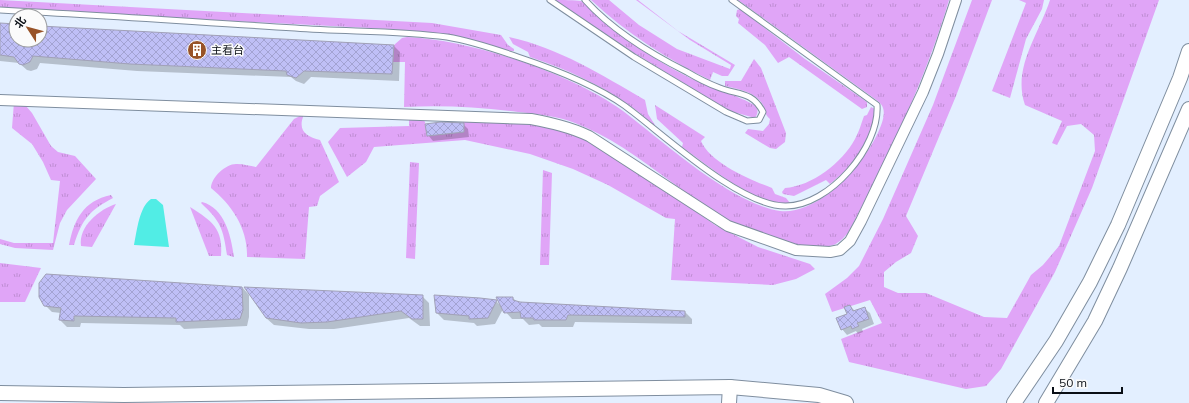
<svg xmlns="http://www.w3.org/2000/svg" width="1189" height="403" font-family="Mulish,'Noto Sans SC',sans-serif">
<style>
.grass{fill:url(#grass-tufts)}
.water{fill:#51ede5}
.shadow{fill:#0003}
.building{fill:url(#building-cross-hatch);stroke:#a1a1b7}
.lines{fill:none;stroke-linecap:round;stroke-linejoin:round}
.lane-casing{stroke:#7f8e9f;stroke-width:7}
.street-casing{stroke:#7f8e9f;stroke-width:12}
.secondary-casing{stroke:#7f8e9f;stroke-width:16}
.lane{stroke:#fff;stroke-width:5}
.street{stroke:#fff;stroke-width:10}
.secondary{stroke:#fff;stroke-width:14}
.labels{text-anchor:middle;stroke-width:3;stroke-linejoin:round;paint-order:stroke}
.poi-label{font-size:11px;fill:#090e15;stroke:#fbfbfb;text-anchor:start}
</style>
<defs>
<pattern id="grass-tufts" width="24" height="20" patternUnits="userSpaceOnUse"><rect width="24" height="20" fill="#e0a5f7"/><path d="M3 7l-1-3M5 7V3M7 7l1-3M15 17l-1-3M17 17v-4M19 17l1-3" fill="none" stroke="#bf8dd3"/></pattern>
<pattern id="building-cross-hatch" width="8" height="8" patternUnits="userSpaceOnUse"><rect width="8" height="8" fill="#bfbff6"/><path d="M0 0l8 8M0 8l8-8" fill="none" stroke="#a3a3d2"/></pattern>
</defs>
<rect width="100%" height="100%" fill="#e3efff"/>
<g class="grass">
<path d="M0 0 432 23 501 35 508 45 514 49V51H510L415 31 389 29 0 9Z"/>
<path d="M555 0C561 0 576 0 581 1 594 9 609 24 621 34 642 51 666 66 690 78 702 84 751 100 756 107 759 111 757 115 755 118L730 111 634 53Z"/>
<path d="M591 0H609L639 25 677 49 730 69 731 65 690 40 636 0H638L678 31 735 65 728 76H722L713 72 710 80C667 59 626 33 591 0Z"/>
<path d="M738 0H949C925 81 888 158 848 233 845 236 841 241 837 243 832 247 820 247 814 246 719 244 658 154 575 123 557 116 537 114 518 112 480 107 442 105 404 107L405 62H393L394 45 402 38 407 37C472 40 570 73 623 111 664 142 730 203 780 211 808 215 845 184 860 162 868 152 888 121 883 108 882 104 878 101 875 99Z"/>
<path d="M972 0H992L956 96 906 216 918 236 911 253 896 262 884 272V287L898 293H926L984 317 1007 318 1031 275 1043 265 1059 246 1095 151 1094 135 1081 124 1067 126 1057 145 1052 143 1062 121 1025 105C1012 68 1039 34 1050 0H1159L1092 188 1055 272 1001 369 986 386 966 389 849 362 841 339 882 323 870 300 832 312 825 294 847 278 859 266 883 219 933 105Z"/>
<path d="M1019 0H1044L1042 9 1026 39 1010 98 992 91 1026 3Z"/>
<path d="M740 9 805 59 867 102V107L862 109 789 57 778 63 765 45 738 23 739 19 736 16 737 10Z"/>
<path d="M509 37C559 48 602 75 645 100L648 114 655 125 654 126C647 120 641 113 633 108 602 85 566 69 530 57L528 52 513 44Z"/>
<path d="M754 59 761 68 786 133 785 142 776 149 770 148 745 133 748 129 763 131 769 124 770 119C764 114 766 111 763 105 756 92 738 89 725 86V81H741Z"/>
<path d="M14 102 26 106 32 113 51 146 58 152 75 156 96 179 67 210 60 223 53 250 15 248 0 244V239L14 243H53L60 181 51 180 43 162 32 144 12 128Z"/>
<path d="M655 105 705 137 701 141C710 163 751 180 772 188L775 194 786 198 790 203C756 207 709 166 682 147L683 143 657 119Z"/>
<path d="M871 107 875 109C878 137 851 168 830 184L826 180 794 196 783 194 782 192 785 188C812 186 842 163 855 139 859 132 861 124 864 116L867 115Z"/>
<path d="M302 115 303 117C298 131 307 137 320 140L339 182 320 196 317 206 309 207 305 259 247 257C248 229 232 205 211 188 211 177 227 163 237 164 244 164 250 166 256 167L294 119Z"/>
<path d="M422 118 425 122 427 136 464 132 463 120 498 121 542 126 560 129 577 136 594 144 660 186 715 225 758 247 810 264 815 269 796 279 773 285 671 280 675 219 666 218 608 185 573 169 530 154 465 140 374 147 366 162 347 177 328 142 340 128 409 126V119Z"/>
<path d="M410 162 419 163 415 259 406 258Z"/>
<path d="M543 170 552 173 549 265H540Z"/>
<path d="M111 195 113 198C90 210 82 219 74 245H69C74 220 83 201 111 195Z"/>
<path d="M202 202C225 208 231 236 234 257L227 255C223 228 221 222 201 203Z"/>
<path d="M116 204 92 247 81 246C78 226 100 209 116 204Z"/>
<path d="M190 207C212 221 223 228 221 256H209Z"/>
<path d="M0 263 41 268 25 302H0Z"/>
</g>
<path class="water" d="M151 199H156L163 205 169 247 134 245C137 231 139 207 151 199Z"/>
<g class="shadow">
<path d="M0 24 16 25V40H40V27L393 45 400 52 399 81 311 77 304 84 296 81 291 77 137 71 40 63 37 69 31 71 27 70 19 63 0 61Z"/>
<path d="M463 124 468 129 469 137 433 141 428 135Z"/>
<path d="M242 287 249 295V317L247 326 184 329 180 325 81 323 80 327H67L60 320 61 313 52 312 45 305Z"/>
<path d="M422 296 429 303 430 326H420L409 318 334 329H309L274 325 266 318Z"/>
<path d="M513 298 518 303 685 312 692 319V324L575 322 573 327H542L539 324 529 325 523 319H512L503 309 495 324 477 326 474 323 444 320 437 313 496 301 501 306Z"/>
<path d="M850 306 855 311 864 308 870 313 874 324 862 329 863 332 858 334 856 331 847 335 842 329Z"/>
</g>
<g class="building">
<path d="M0 23 16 24V40H40V26L394 45 392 74 304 71 296 78 287 75 286 71 130 64 33 56 30 62 23 65 19 64 14 57 0 55Z"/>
<path d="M441 122 464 123V132L427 136 425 124Z"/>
<path d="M46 274 242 287 243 310 240 319 176 322V318L74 316V321L59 320 61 308 44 306 39 297V283Z"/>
<path d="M244 287 423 295V319H412L401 311 327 322 301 323 266 318Z"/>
<path d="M434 295 480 298 497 300 488 318 469 319V316L436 313Z"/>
<path d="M496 297H513V300L520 302 685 311V317L568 315 566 320H534L533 318H521L520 312 504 313Z"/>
<path d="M850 305 853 311 865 307 869 319 857 323 859 326 852 329 851 326 841 330 836 318 847 314 844 307Z"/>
</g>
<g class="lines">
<g class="lane-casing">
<g id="lane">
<path d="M550 0 634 57 726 112 747 121 759 120 763 112C752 91 738 95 720 88 709 84 697 78 687 72 651 54 612 30 585 0"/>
<path d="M0 10C98 15 196 22 295 28 345 32 397 30 447 37 471 41 495 49 518 57 554 69 594 84 625 106 662 133 740 207 786 206 829 206 880 147 877 105L732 0"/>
</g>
</g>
<g class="street-casing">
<path id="street" d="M0 100 531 119C551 123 570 127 589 136L728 226 796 250 830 252 840 250 850 241 861 221 923 92 938 54 956 0"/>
</g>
<g class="secondary-casing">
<g id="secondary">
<path d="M0 393 124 395 730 387 819 395 846 403"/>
<path d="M729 403 730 387"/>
<path d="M1014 403 1056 341 1090 282 1118 225 1180 78 1189 51"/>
<path d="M1046 403 1095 321 1120 268 1189 109"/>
</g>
</g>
<use href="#lane" class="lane"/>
<use href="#street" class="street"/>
<use href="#secondary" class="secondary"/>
</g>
<defs>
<g id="building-disc" transform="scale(1)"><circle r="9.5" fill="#985328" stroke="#fbfbfb"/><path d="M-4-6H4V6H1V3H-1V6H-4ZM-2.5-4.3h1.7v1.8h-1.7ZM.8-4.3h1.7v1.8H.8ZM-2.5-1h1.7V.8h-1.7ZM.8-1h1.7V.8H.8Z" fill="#fff"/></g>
</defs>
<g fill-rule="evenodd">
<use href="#building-disc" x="197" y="50"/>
</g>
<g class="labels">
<g class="poi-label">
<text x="211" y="54">主看台</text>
</g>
</g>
<g transform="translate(28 28) rotate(306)"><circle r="19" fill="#fbfbfb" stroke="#9a9c9f"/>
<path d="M0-3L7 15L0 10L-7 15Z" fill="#985328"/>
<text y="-6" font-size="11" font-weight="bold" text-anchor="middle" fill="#090e15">北</text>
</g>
<path d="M1053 387v6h69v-6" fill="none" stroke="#090e15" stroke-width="2"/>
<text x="1059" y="387" font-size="12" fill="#090e15" stroke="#fbfbfb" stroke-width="3" paint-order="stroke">50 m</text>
</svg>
